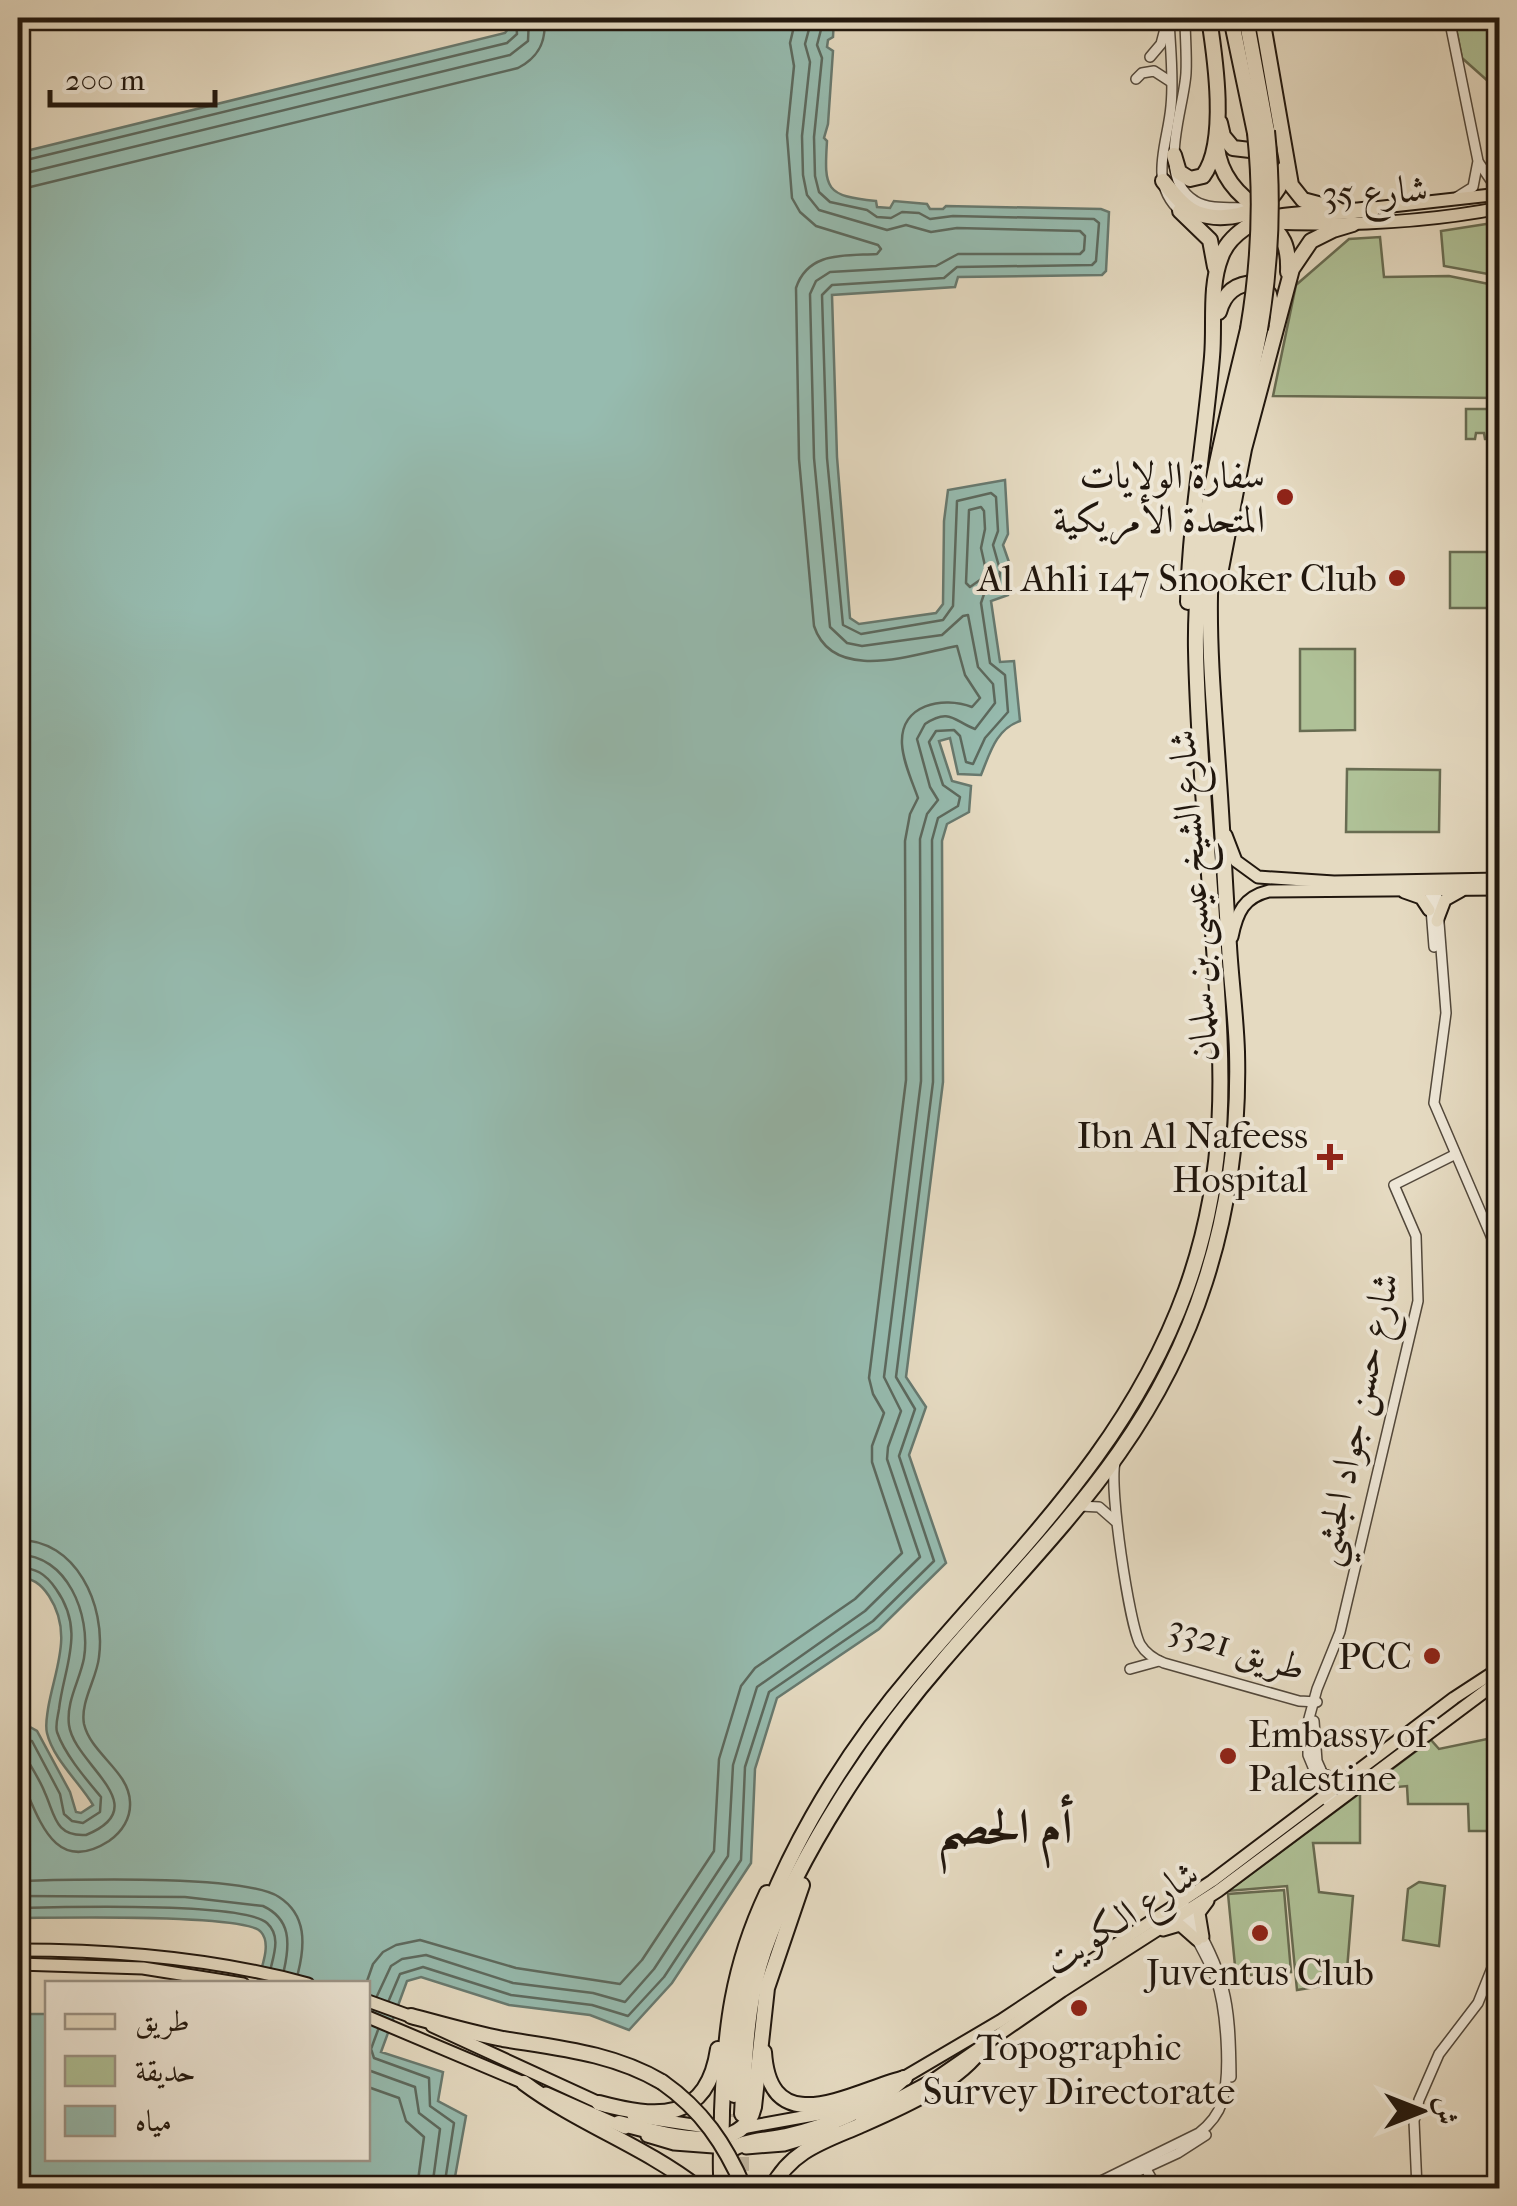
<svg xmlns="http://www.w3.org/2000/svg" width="1517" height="2206" font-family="'IM FELL French Canon',Amiri,serif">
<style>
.green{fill:#afc197;stroke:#686c52;stroke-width:2.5}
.water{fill:#96bbaf;stroke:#67796f;stroke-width:2.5}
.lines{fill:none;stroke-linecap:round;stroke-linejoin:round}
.shore{stroke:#5c695e;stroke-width:2.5}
.highway-tunnel{stroke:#beb39d;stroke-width:14;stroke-dasharray:14 7;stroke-linecap:butt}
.minor-casing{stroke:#52483b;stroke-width:12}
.major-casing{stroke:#21170e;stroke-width:15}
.highway-casing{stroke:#21170e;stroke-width:18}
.minor{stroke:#eee7d7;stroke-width:9}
.major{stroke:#e5dac1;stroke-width:11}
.highway{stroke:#e5dac1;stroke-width:14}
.highway-bridge-casing{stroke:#21170e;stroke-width:18;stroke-linecap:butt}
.highway-bridge{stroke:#e5dac1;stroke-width:14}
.poi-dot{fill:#8f2418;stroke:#eee7d7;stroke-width:4}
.labels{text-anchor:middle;stroke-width:8;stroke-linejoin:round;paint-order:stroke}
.street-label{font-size:38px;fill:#21170e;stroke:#eee7d7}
.poi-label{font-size:38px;fill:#21170e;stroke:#eee7d7;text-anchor:end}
.district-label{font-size:48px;font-weight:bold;fill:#21170e;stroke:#eee7d7}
</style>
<rect width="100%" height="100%" fill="#e5dac1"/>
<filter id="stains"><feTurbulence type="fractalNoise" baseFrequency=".002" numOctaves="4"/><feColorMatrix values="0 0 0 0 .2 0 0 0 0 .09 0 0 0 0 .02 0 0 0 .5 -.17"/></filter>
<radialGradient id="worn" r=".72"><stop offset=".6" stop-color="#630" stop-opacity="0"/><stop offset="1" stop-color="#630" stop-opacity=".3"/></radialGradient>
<g class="green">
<path d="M1454 18H1499V91L1462 58Z"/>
<path d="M1499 222V276L1444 266 1441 231Z"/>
<path d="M1380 237 1384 277 1449 276 1499 286V398L1273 396 1296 285 1349 239Z"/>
<path d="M1466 409H1499V466H1492V439H1485L1484 433H1476L1475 439H1466Z"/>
<rect x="1450" y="552" width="49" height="56"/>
<path d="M1300 649H1355V730L1300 731Z"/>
<path d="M1347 769 1440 770 1439 832H1346Z"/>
<path d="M1492 1738 1499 1831H1469L1468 1804H1408L1407 1786 1364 1790 1431 1740 1439 1749Z"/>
<path d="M1360 1793V1843H1313L1319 1892 1353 1896 1346 1982 1297 1990 1287 1886 1228 1891Z"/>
<path d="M1419 1882 1445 1886 1439 1946 1403 1940 1408 1889Z"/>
<path d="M1284 1890 1291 1972 1236 1976 1228 1894Z"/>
</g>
<path class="water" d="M505 18H834L833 37 828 40 827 47 833 51 828 124 824 138 827 141C824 189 825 196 876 201L877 207 890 208 894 201 927 204 930 209H943L946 206 1101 209 1109 212 1106 271 1102 275 958 277 955 287 832 295 837 457 850 618 859 624 936 613 943 604 944 521 948 490 1005 480 1008 534 1003 545 1011 568 1008 595 991 601 1000 662 1014 661 1020 721C996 729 990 753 981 775L958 774 950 738 939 741 952 781 971 786 969 812 947 824 942 841 943 1082 906 1377 926 1407 909 1455 946 1563 879 1629 777 1698 755 1769 751 1863 672 1983 629 2030 590 2015 509 2005 421 1977 407 1981 381 2052 443 2072 438 2101 466 2116 453 2188H18V2014H47L48 2158H368V1984L257 1983C261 1969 272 1944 261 1932 246 1913 52 1918 18 1918V1733L28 1726 37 1731 70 1792 76 1812 81 1813 93 1805C80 1783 53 1759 47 1733 45 1725 47 1717 48 1709 54 1671 74 1634 49 1596 41 1584 32 1577 18 1578V153L505 33 508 29Z"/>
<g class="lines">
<g class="shore">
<path d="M18 162 507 43 517 34 516 18"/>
<path d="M18 175 510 55 528 41 529 18"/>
<path d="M18 190 518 68C539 57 547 41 544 18"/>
<path d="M981 507 984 511 985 529 981 548 987 575 970 587 966 583 969 510Z"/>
<path d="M18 1540C76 1539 106 1605 99 1657 97 1678 80 1702 84 1724 91 1754 129 1771 130 1802 131 1818 122 1832 109 1841 50 1879 37 1809 18 1773"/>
<path d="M18 1555C67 1554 91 1615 84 1658 80 1680 66 1701 69 1725 74 1765 157 1806 86 1835 55 1837 55 1815 45 1793 40 1780 32 1768 25 1756L18 1753"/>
<path d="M18 1568C35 1567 46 1574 56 1589 86 1631 64 1666 59 1709 58 1716 55 1725 57 1732 65 1755 86 1779 101 1797L100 1812 83 1823 72 1821 64 1814 60 1794 32 1741H18"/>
<path d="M18 1881C67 1880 244 1874 279 1897 307 1915 305 1945 298 1973"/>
<path d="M18 1896 185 1897 263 1906C291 1919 290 1943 284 1970"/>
<path d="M18 1908C57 1907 243 1902 267 1923 280 1935 275 1951 271 1967"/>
<path d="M366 1984 373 1964 383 1952 396 1945 420 1940 516 1968 620 1984 642 1960 714 1851 719 1759 741 1686 755 1668 855 1599 902 1553 872 1462V1446L884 1413 873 1394 869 1378 906 1080 905 841 910 814 918 798C912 781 903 762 902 744 900 704 943 696 972 707L980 698 965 675 957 646C914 654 833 684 814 626L799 459 796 288C808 251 845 256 877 254L881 249 878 245 816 226 800 212 792 198 787 135 794 66 790 43 796 18"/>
<path d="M377 1996 391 1966 402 1959 426 1955 513 1983 593 1993 625 2002 654 1969 728 1856 733 1765 757 1687 865 1611 920 1557 887 1459 888 1447 901 1411 884 1377 921 1081 920 839 927 814 938 800 930 787 917 739 925 724C950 707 955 722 975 729L995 703 993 684 978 667 968 615 963 616 942 635 862 646 847 643 830 627 814 458 810 294 816 281 830 272 936 266 958 254H1080L1084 250 1085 236 1080 231 957 228 931 232 906 225 887 230 819 210 807 195 803 175 802 136 810 62 805 44 812 18"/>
<path d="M389 2000 400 1974 423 1967 511 1995 592 2005 628 2016 664 1977 741 1860 745 1767 769 1692 873 1621 934 1561 899 1456 915 1409 896 1377 933 1082 932 840 938 818 958 806 960 797 943 785 929 742 936 731 954 730 960 736 966 762 973 764 985 738 1008 712 1005 675 990 663 981 603 984 594 999 584 1000 570 993 545 998 531 996 497 991 493 957 501 953 606 943 620 861 634 843 625 827 458 822 295 832 285 944 278 957 267 1092 265 1096 261 1099 223 1094 219 953 216 930 219 919 213 902 212 891 218 877 217 867 210 830 202 819 192 815 176 814 137 822 58 817 45 824 18"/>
<path d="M378 2030 371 2049 374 2058 429 2078 430 2106 454 2123 444 2188"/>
<path d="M368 2070 415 2087 419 2113 440 2129 432 2188"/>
<path d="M368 2087 399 2098 406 2121 424 2137 417 2188"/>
</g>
<g class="highway-tunnel">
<path d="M742 2136V2180"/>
<path d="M732 2180 733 2114"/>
</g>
<g class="minor-casing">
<g id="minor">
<path d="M1169 18C1170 47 1174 77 1171 106 1168 144 1147 182 1181 212"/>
<path d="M1185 18C1185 36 1187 55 1186 73 1184 110 1155 177 1195 201 1209 210 1233 207 1250 208"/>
<path d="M1449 18 1478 161 1473 187 1457 197"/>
<path d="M1150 57 1161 44 1166 25"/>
<path d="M1136 79 1142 73 1154 71 1171 82"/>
<path d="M1479 163 1490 179 1500 184"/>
<path d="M1429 883 1434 947"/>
<path d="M1436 884 1446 1013 1434 1103 1500 1257"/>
<path d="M1115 1463C1109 1487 1129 1623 1140 1644 1146 1654 1154 1659 1164 1663L1299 1701 1317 1702"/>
<path d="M1080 1506 1099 1507 1115 1521"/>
<path d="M1130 1669 1159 1661"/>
<path d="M1500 1684 1496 1704 1500 1781"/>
<path d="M1314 1721 1317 1761 1333 1797"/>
<path d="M1327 1801 1308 1755V1722L1317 1689 1340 1632 1418 1301 1416 1236 1394 1185 1454 1155"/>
<path d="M1186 1907C1226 1978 1230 1996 1231 2077"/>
<path d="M1143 2164 1157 2188"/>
<path d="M1087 2188 1199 2133C1209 2125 1218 2115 1222 2102 1231 2073 1226 2008 1216 1979 1207 1955 1192 1932 1180 1909"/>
<path d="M1102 2188 1178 2153 1206 2135"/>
<path d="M1417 2188 1414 2121 1419 2100 1439 2054 1478 2003 1500 1948"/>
</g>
</g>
<g class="major-casing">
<g id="major">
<path d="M1365 209 1500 194"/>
<path d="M1267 223C1345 226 1423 223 1500 208"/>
<path d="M1226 835 1236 861 1258 877 1334 882 1500 879"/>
<path d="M1404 892 1421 898 1429 910"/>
<path d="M1437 921 1445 900 1461 891"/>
<path d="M1232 937C1237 912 1244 897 1269 891L1500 889"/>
<path d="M1322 1775 1337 1780 1348 1778"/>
<path d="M1163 1930 1180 1925 1197 1940"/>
<path d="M1203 1937 1199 1913 1208 1901"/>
<path d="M18 1950C116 1950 213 1958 308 1984"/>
<path d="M18 1964 143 1968 243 1984"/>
<path d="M368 2001 415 2018"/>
<path d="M368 2017 529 2085"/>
<path d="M432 2026 606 2106"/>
<path d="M898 2081 1000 2021 1212 1881 1454 1698 1500 1668"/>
<path d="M546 2093 625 2128"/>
<path d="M633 2116 713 2128"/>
<path d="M861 2118 936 2078 1062 1991 1218 1891 1500 1680"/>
<path d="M742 2128 825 2113 868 2096"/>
<path d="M647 2136 674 2144 727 2148"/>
<path d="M746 2148 784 2145 834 2130"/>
</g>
</g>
<g class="highway-casing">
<g id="highway">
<path d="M1231 18 1255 133"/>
<path d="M1246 18 1267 131"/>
<path d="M1262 18 1291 185 1303 200 1337 209"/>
<path d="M1220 123 1223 136 1233 148 1250 150 1265 142"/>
<path d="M1217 147C1220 176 1239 197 1264 212"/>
<path d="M1174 155 1179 172 1190 179 1203 176C1228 143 1215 57 1209 18"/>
<path d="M1163 181C1173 193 1183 207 1197 213 1230 226 1282 208 1284 169"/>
<path d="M1180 211 1210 240 1215 267"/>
<path d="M1262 219C1284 233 1289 247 1288 272"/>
<path d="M1219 312C1224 293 1236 283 1256 283L1269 294 1275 321"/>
<path d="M1221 569 1244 449 1292 269 1311 241 1333 230 1353 224"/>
<path d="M1188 602C1190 519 1205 439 1212 357 1215 325 1209 287 1221 257 1225 245 1235 235 1245 228 1270 210 1338 214 1373 209"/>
<path d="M411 2016C441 2024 472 2033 503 2039 558 2048 613 2053 662 2082"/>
<path d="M764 2052C770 2145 855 2090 905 2078"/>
<path d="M524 2083C579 2124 644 2146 698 2188"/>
<path d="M734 2095C735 2057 736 2018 745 1981 771 1871 842 1756 915 1671 1020 1547 1129 1447 1186 1290 1229 1170 1223 1071 1214 948 1208 849 1198 750 1196 650 1194 540 1223 435 1248 329"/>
<path d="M599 2103C655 2118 707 2124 718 2049"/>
<path d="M742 2114C745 2060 746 2003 764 1951 798 1855 875 1739 942 1662 1049 1537 1153 1445 1205 1282 1229 1208 1239 1130 1237 1052 1236 1017 1231 981 1229 946 1225 891 1223 836 1219 781 1215 719 1209 658 1210 596 1211 505 1244 419 1260 329"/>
<path d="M619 2123C656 2132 742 2161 754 2107L767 1988 802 1885"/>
<path d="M721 2157C741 2139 762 2141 786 2136 828 2127 873 2108 904 2078"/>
<path d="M722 2188C719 2163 722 2137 722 2111 725 2030 732 1967 767 1893"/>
<path d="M772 2188C790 2151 824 2141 859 2126 900 2108 959 2083 984 2045"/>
</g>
</g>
<use href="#minor" class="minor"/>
<use href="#major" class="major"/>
<use href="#highway" class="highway"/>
<g class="highway-bridge-casing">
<g id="highway-bridge">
<path d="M1248 329C1259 264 1262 199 1255 133"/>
<path d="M1260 329C1271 264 1274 197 1267 131"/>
<path d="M662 2082C702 2110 725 2144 744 2188"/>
</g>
</g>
<use href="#highway-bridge" class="highway-bridge"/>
</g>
<g class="poi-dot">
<circle cx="1285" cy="497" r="10"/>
<circle cx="1397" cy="578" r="10"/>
<path d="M1325 1142h10v10h10v10h-10v10h-10v-10h-10v-10h10z"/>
<circle cx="1432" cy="1656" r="10"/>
<circle cx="1228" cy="1756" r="10"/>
<circle cx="1260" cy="1933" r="10"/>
<circle cx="1079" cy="2008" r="10"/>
</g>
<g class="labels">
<g class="street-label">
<text transform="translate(1375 191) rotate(-3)" y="13">شارع 35</text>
<text transform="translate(1193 896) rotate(-94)" y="13">شارع الشيخ عيسى بن سلمان</text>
<text transform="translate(1355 1419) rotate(-78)" y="13">شارع حسن جواد الجشي</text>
<text transform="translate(1237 1647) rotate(18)" y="13">طريق 3321</text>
<text transform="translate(1121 1917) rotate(-33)" y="13">شارع الكويت</text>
</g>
<g class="poi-label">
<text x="1265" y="488">سفارة الولايات<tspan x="1265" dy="44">المتحدة الأمريكية</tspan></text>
<text x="1377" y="591">Al Ahli 147 Snooker Club</text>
<text x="1308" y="1148">Ibn Al Nafeess<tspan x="1308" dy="44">Hospital</tspan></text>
<text x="1412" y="1669">PCC</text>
<text x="1248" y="1747" text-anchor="start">Embassy of<tspan x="1248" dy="44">Palestine</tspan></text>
<text x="1260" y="1985" text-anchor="middle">Juventus Club</text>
<text x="1079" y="2060" text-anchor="middle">Topographic<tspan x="1079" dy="44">Survey Directorate</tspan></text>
</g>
<g class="district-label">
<text x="1005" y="1843">أم الحصم</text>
</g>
</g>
<rect width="1517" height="2206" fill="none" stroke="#e5dac1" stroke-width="60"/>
<rect x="20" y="20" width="1477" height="2166" fill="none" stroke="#21170e" stroke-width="5"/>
<rect x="30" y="30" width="1457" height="2146" fill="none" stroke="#21170e" stroke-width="2.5"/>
<rect x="45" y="1981" width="325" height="180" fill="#eee7d7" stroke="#9c9487" stroke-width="2.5"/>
<rect x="65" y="2014" width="50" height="15" fill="#e5dac1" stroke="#9c9487" stroke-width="2.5"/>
<text x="135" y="2031" font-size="30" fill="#21170e">طريق</text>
<rect x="65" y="2056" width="50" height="30" fill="#afc197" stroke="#9c9487" stroke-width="2.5"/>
<text x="135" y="2081" font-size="30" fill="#21170e">حديقة</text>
<rect x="65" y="2106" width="50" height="30" fill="#96bbaf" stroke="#9c9487" stroke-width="2.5"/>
<text x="135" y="2131" font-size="30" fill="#21170e">مياه</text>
<g transform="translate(1422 2111) rotate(90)" stroke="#eee7d7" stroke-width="8" paint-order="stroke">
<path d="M0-8L18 38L0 25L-18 38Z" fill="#21170e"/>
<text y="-15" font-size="28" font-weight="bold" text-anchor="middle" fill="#21170e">ش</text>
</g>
<path d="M50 90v15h165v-15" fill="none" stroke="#21170e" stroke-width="5"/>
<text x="65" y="90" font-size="30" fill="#21170e" stroke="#eee7d7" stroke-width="8" paint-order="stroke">200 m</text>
<rect width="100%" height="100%" filter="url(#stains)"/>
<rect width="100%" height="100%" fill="url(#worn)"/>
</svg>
